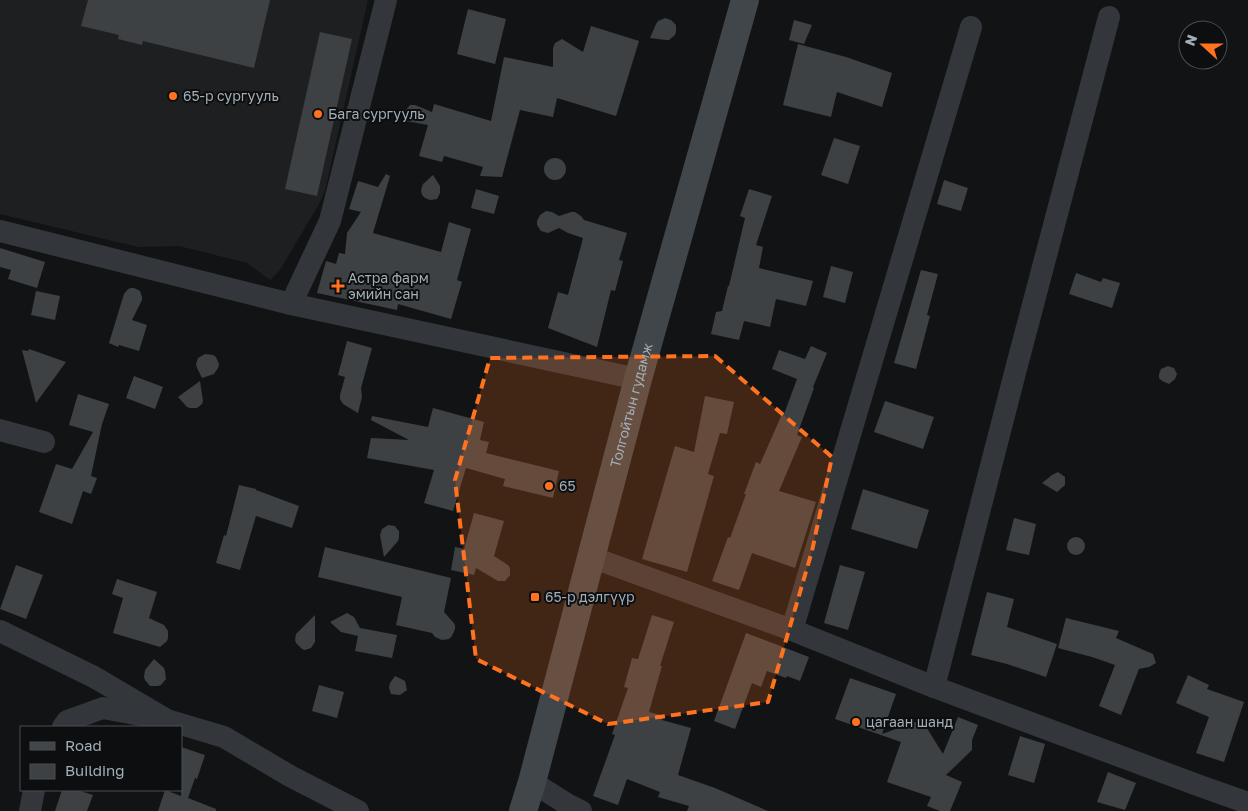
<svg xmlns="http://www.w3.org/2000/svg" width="1248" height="811" font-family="'Golos Text',sans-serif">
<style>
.built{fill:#1e1f21}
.building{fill:#3e4144}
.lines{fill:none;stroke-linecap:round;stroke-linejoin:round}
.street{stroke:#33363a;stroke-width:22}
.secondary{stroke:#41464a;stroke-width:28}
.marked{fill:#ff7220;fill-opacity:0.2;stroke:#ff7220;stroke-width:4;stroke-dasharray:10 6;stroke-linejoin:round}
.poi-dot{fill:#ff7220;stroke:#0d0e0f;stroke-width:2}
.labels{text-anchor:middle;stroke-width:4;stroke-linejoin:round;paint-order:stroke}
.poi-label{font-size:14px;fill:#a3aeb6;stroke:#0d0e0f;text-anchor:start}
.street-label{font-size:14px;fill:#a3aeb6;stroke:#0d0e0f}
</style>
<rect width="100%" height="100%" fill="#121314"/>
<path class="built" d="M0 0H368L325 191 319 204 280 270 270 280 247 263 179 246 138 247 0 214Z"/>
<g class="building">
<path d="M88 0H270L254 68 143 41 142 45 118 39 119 35 81 26Z"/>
<path d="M468 9 506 19 495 64 457 54Z"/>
<path d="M665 18 671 20 676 25V32L675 35 669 40H666L650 38 656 24 658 21Z"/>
<path d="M794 20 812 25 804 44 789 40Z"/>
<path d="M591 26 639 41 616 116 557 98 553 117 520 110 502 177 480 176 483 167 444 156 442 162 419 156 428 125 406 121 404 112 410 105H415L432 112 434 104 491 121 504 57 553 67V48L555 43 562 39 583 52Z"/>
<path d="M320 32 352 39 317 196 285 189Z"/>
<path d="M798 44 846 57 892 73 882 107 837 92 831 117 783 105Z"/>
<path d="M834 138 860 146 848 184 821 175Z"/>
<circle cx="555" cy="169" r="11"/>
<path d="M386 174 390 176 373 233 441 252 449 222 471 229 457 280 462 282 451 319 398 304 397 310 317 293 326 261 336 264 339 253 345 254 347 233 361 212 349 209 358 181 378 187Z"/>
<path d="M433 175 440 186V193L437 199 430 200 425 198 422 195 421 190 423 184Z"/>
<path d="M944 180 968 188 961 211 937 204Z"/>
<path d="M476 189 499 196 494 214 471 208Z"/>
<path d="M749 189 772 196 756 245 763 247 759 268 813 281 806 306 776 299 770 327 744 321 739 340 711 334 716 312 722 311 728 286H729L745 218 740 216Z"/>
<path d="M546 211 552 212 559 216 571 212H575L581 216 584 220 627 233 619 260 623 261 615 291 611 290 597 347 548 328 558 292 568 295 583 238 568 233 559 228 548 233 541 231 537 225V221L540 215Z"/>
<path d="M0 248 45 262 37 288 8 279 11 270 0 267Z"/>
<path d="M831 266 853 272 845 303 823 297Z"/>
<path d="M921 270 938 274 927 315 930 316 916 369 894 363Z"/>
<path d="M1076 273 1101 282 1103 278 1120 283 1112 308 1069 294Z"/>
<path d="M131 288H134L140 291 142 297V300L132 320 147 325 139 351 119 345 118 347 109 343 124 294 128 289Z"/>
<path d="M36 291 60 296 55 320 31 315Z"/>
<path d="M347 341 372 348 361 388 362 397 358 413 343 404 340 399V395L345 377 338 375Z"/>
<path d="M811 346 827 353 813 387 814 388 797 435 802 437 779 491 816 502 795 568 752 553 739 590 712 581 728 537 730 538 746 494H744L756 462 760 464 782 414H784L797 379 772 369 779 350 805 359Z"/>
<path d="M29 349 66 362 36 403 22 350 28 351Z"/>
<path d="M205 354 213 355 216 357 219 364 218 368 214 374 202 378 197 368 196 364 198 358Z"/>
<path d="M1168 366 1174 368 1177 374 1175 379 1169 384 1162 381 1159 378V374L1161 369Z"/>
<path d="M134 376 163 387 155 409 126 398Z"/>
<path d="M200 381 203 401 202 404 197 408H190L187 407 178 397Z"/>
<path d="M78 394 109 404 102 424 91 476 97 478 91 494 83 491 72 524 39 512 56 464 72 469 93 432 69 425Z"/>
<path d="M705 396 734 402 727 434 720 433 708 474 714 476 687 572 642 559 675 446 694 452Z"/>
<path d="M885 401 934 417 923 449 874 432Z"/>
<path d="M433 408 484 422 480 440 489 442 486 453 559 471 553 498 503 486 505 479 466 468 453 511 424 503 434 470 367 458 371 438 409 440 371 420 372 416 428 427Z"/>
<path d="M1058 472 1065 477V485L1057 492 1042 483 1052 475Z"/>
<path d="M239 485 256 489V490L299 506 292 528 256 516 240 570 216 563 224 535 226 536Z"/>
<path d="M863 489 929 510 917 549 851 529Z"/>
<path d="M474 513 504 521 494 556 508 565 510 568V575L505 581H498L476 568 474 575 451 570 455 547 464 549Z"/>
<path d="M1014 518 1036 524 1029 555 1006 550Z"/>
<path d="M388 525 395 526 397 529 399 531V538L398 541 384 557 380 535 382 529Z"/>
<circle cx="1076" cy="546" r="9"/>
<path d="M325 547 451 578 444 612 453 622 455 625V629L452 636 449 639 442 640 435 637 432 633 396 625 402 597 318 577Z"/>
<path d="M16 565 43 575 26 619 0 609Z"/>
<path d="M840 565 865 572 848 630 824 623Z"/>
<path d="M117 579 157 592 149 618 164 625 168 631V638L167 641 160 647 113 633 123 598 112 594Z"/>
<path d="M987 592 1014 599 1007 627 1057 644 1046 677 1007 664 971 655Z"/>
<path d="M347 613 354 617 360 628 397 635 392 658 355 651 358 636 341 632 330 622Z"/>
<path d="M315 615V642L311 648 305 650 302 649 296 643 295 640 296 634Z"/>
<path d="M652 615 674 622 660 666H662L649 712 664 716 662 720 691 728 678 775 715 788 768 811H687L689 806 658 797 660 792 627 779 618 805 593 796 615 735 612 734 628 688 624 687 632 658 638 659Z"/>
<path d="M1066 618 1119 631 1116 638 1153 654 1156 663 1149 667 1139 669 1121 715 1099 706 1115 665 1092 657 1058 648Z"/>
<path d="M746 633 809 657 800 681 787 676 786 678 767 671 761 687 752 683 735 729 714 721Z"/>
<path d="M154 659 164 668 165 671 166 679 161 685 158 686H150L145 680 144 677 145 670Z"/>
<path d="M1188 675 1209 685 1207 689 1244 702 1224 762 1196 753 1209 717 1176 703Z"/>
<path d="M395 676 405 681 407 690 400 695 391 694 389 688 390 683Z"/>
<path d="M850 678 896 694 882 734 915 722 922 723 925 725 943 754 958 717 978 725 972 740V750L946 775 962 782 950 811H940L927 806 931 797 887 782 901 742 835 719Z"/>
<path d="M319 685 344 692 337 718 312 711Z"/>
<path d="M1020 736 1045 744 1034 783 1008 775Z"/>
<path d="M181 747 205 755 197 779 195 778 188 798 216 809V811H158L165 790 181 796Z"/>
<path d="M1108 772 1136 783 1125 810 1097 802Z"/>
<path d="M62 790H77L93 795 87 811H55Z"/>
</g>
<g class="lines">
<g class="street">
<path d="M0 231 291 304 638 379"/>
<path d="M291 304 330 221 386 0"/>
<path d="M0 430 44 442"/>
<path d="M591 557 792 630 934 687 1200 786 1248 803"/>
<path d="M792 630 971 27"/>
<path d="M0 631 94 677 167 720 224 737 290 776 358 811"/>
<path d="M934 687 1016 369 1109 17"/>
<path d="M63 727 67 721 103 708 151 717"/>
<path d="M532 782 567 804 581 811"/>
<path d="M30 811 34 790"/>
</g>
<path class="secondary" id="s1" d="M523 811 532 782 638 379 745 0"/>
</g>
<path class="marked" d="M715 356 832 457 812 551 768 702 608 724 476 659 455 480 490 358Z"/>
<g class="poi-dot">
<circle cx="173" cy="96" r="5"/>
<circle cx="318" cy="114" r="5"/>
<path d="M335.5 278.5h5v5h5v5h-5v5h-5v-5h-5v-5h5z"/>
<circle cx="549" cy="486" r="5"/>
<rect x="530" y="592" width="10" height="10" rx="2.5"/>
<circle cx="856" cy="722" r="5"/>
</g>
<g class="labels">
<g class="poi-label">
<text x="183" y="101">65-р сургууль</text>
<text x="328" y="119">Бага сургууль</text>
<text x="348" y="283">Астра фарм<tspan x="348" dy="16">эмийн сан</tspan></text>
<text x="559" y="491">65</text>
<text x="545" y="602">65-р дэлгүүр</text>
<text x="866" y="727">цагаан шанд</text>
</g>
<g class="street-label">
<text dy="5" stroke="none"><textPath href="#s1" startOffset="420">Толгойтын гудамж</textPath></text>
</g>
</g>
<rect x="20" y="726" width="162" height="65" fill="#0d0e0f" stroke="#494e52"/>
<rect x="30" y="742" width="25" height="8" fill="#41464a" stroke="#494e52"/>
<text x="65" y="751" font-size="15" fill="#a3aeb6">Road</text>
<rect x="30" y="764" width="25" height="15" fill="#3e4144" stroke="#494e52"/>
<text x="65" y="776" font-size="15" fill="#a3aeb6">Building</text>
<g transform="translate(1203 45) rotate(291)"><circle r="24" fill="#0d0e0f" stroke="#494e52"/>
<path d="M0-4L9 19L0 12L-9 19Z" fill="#ff7220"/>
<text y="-8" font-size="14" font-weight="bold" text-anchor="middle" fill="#a3aeb6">N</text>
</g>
</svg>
